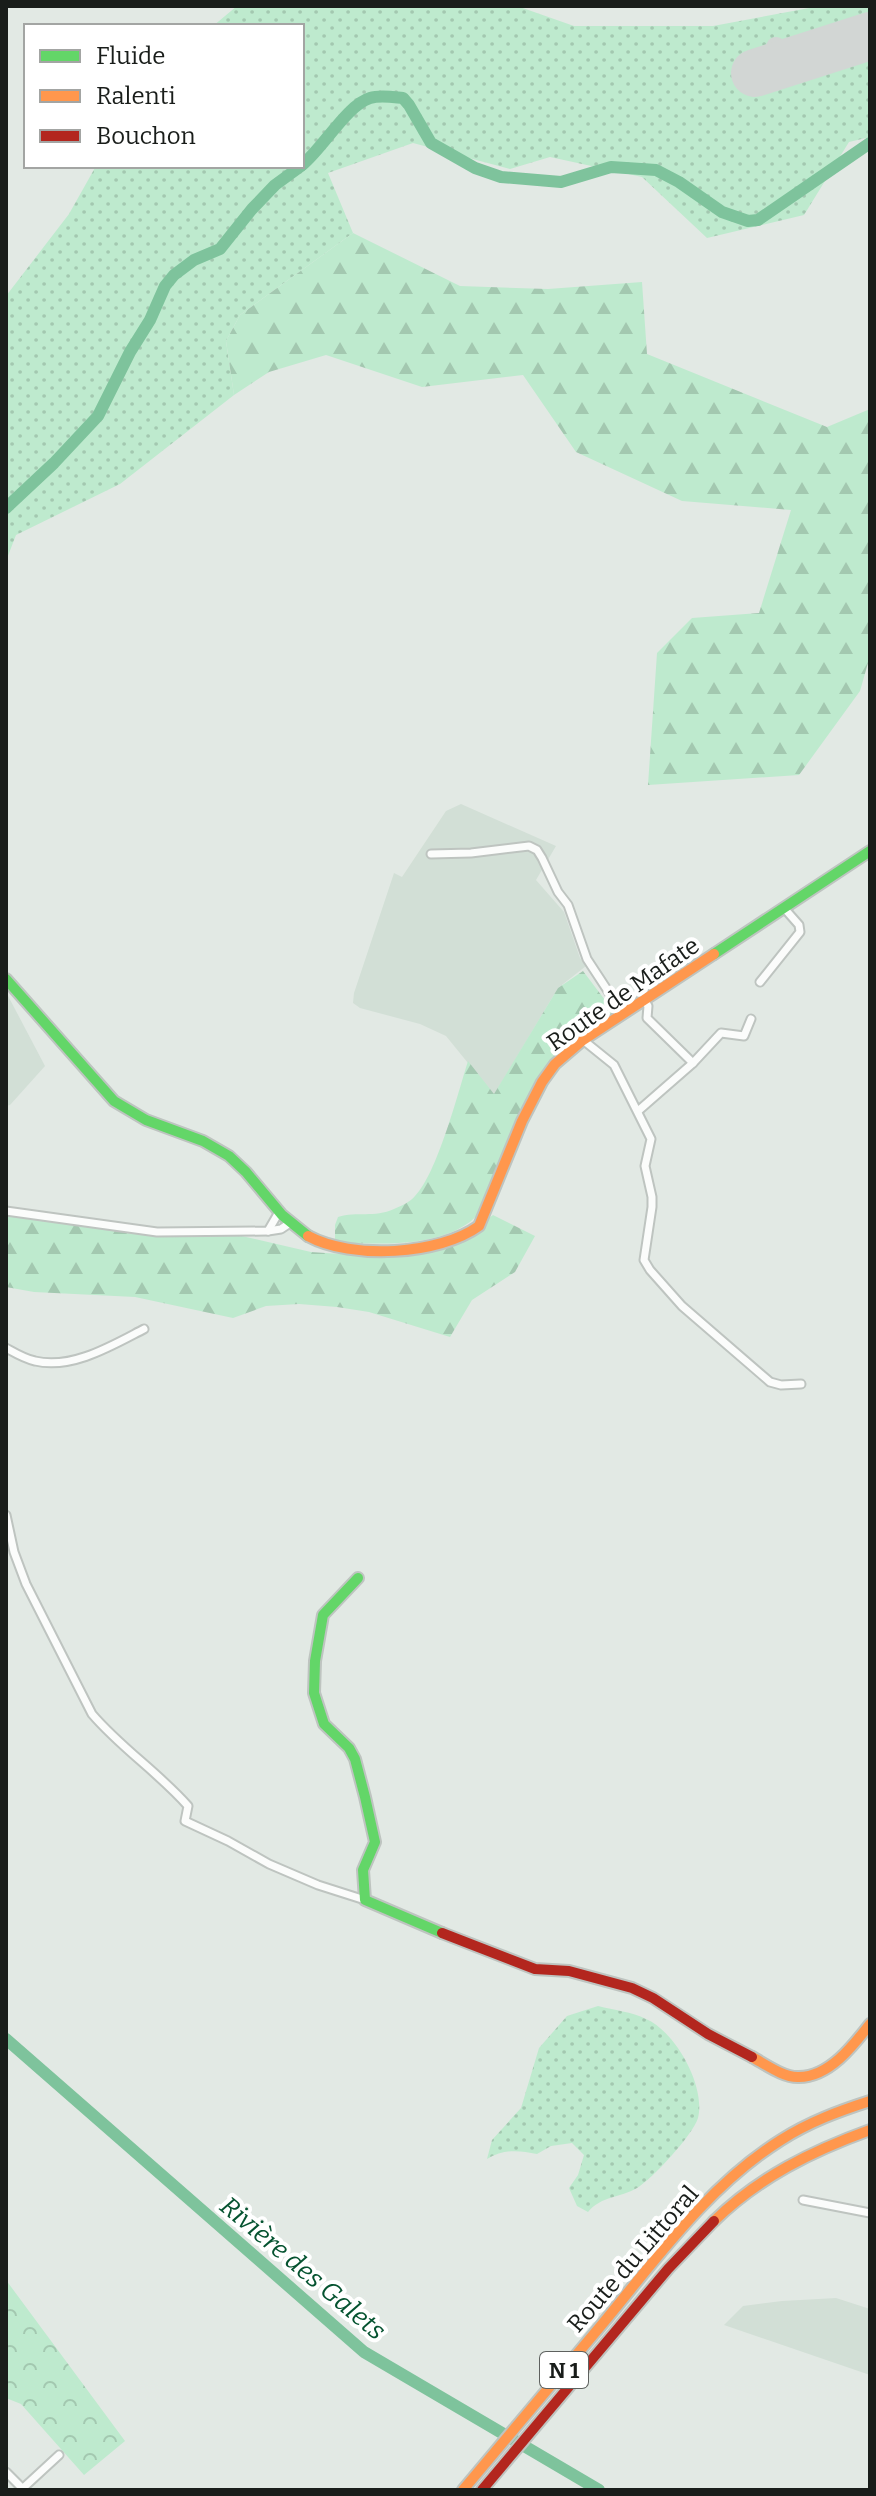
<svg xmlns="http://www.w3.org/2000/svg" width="876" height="2496" font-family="Bitter,serif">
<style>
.built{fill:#d2dfd6}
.grass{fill:url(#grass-dots)}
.forest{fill:url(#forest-firs)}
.park{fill:url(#park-crowns)}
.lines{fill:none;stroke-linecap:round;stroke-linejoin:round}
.river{stroke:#7ec39c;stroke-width:12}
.taxiway{stroke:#d2d6d4;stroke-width:20}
.runway{stroke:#d2d6d4;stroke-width:48}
.street-casing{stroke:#bec4c0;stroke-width:11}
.fast-casing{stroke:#bec4c0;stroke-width:14}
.slow-casing{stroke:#bec4c0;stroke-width:14}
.jam-casing{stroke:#bec4c0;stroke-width:14}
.street{stroke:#fbfcfb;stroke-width:7}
.fast{stroke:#63d668;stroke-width:10}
.slow{stroke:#ff974d;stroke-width:10}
.jam{stroke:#b3261e;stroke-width:10}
.labels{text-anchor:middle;stroke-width:8;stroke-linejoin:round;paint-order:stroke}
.shield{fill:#fff;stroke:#5e615f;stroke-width:2}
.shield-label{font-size:22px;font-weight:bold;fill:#191d1a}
.street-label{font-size:24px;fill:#191d1a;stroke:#fff}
.water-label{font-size:26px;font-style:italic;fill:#055330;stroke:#fff}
</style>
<defs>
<pattern id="grass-dots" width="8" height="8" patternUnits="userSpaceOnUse" patternTransform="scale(2)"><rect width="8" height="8" fill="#beeace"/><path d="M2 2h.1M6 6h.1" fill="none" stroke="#a3c8b0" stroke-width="1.8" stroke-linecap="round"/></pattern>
<pattern id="forest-firs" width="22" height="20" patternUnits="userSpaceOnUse" patternTransform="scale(2)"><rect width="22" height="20" fill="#beeace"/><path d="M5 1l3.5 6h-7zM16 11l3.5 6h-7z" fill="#a3c8b0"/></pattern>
<pattern id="park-crowns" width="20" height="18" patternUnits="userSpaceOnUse" patternTransform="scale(2)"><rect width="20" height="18" fill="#beeace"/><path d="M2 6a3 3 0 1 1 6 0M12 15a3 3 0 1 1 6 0" fill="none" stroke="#a3c8b0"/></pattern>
</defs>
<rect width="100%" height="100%" fill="#e2e9e4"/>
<g class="built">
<path d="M461 804 556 846 536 880 564 912 580 958 586 966 558 988 494 1095 446 1036 420 1024 360 1008 353 1003 354 993 394 873 402 877 446 811Z"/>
<path d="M6 992 45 1066 10 1105 6 1106Z"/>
<path d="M836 2298 870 2309V2375L724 2325 743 2306 782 2301Z"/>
</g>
<g class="grass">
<path d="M237 6H517L574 26H713L820 6H870V137L849 142 804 215 707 238 642 177 550 157 510 169 413 143 328 173 353 233 240 315 226 341 234 395 120 484 16 535 6 561V296L69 214 96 166H302V26H213Z"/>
<path d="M598 2006C614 2010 632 2012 646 2019 675 2031 706 2086 698 2118 693 2135 652 2179 637 2188 620 2198 601 2196 588 2212L577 2206 569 2188 578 2175 584 2155 572 2143 551 2146 537 2154C518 2150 504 2149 487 2159L492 2140 521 2108 539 2048 567 2016Z"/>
</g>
<g class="forest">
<path d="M353 233 460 286 548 289 642 282 647 354 827 427 870 409V656L860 691 799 775 648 785 657 653 692 618 759 613 791 510 682 501 576 452 523 375 422 387 326 355 269 372 234 395 226 341 240 315Z"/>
<path d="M583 971 614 1012 552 1062 487 1204C481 1210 476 1217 470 1222 432 1249 378 1243 335 1243V1225L338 1217C357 1211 374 1218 394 1209 401 1206 410 1202 415 1196 437 1174 458 1093 468 1061L494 1094 558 988Z"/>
<path d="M6 1214 146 1234 196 1232 233 1234 311 1252 355 1255 409 1249 472 1231 493 1215 535 1236 515 1272 472 1300 450 1337 369 1312 337 1307 299 1304 266 1306 233 1318 135 1297 34 1292 6 1287Z"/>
</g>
<path class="park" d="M6 2280 125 2441 84 2475 21 2404 6 2398Z"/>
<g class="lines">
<g class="river">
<path d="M302 165C323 148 347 105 370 98 380 95 392 97 403 98L409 105 431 143 475 168 501 177 561 182 611 167 656 170 679 182 722 212 748 221 758 220 870 143"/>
<path d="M6 508 54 463 98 416 130 352 150 320 165 286 174 275 194 260 220 249 252 209 275 185 301 166"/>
<path d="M6 2039 364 2352 599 2490"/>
</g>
<path class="taxiway" d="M776 47 783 64"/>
<path class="runway" d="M755 73 870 36"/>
<g class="street-casing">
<g id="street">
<path d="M431 854 471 853 529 846 537 850 542 858 558 892 568 905 587 959 623 1014"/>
<path d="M760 982 800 932 799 925 784 908"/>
<path d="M644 1000 648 1006 647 1018 693 1063"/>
<path d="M583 1040 614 1065 651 1139 645 1166 652 1197V1207L644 1260 650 1270 682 1306 770 1382 781 1385 801 1384"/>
<path d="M638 1111 693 1063 721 1033 744 1036 751 1019"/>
<path d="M6 1211 157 1232 268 1231 281 1229 290 1223"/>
<path d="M268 1231 279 1212"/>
<path d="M6 1348C15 1353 25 1359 35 1361 72 1370 113 1345 144 1329"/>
<path d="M6 1515 14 1552 26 1584 92 1714C121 1748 159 1773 188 1806L185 1821 228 1841 269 1864 318 1885 365 1900"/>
<path d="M803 2200 870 2213"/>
<path d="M6 2472 24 2490"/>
<path d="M21 2490 59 2455"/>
</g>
</g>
<g class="fast-casing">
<g id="fast">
<path d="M714 954 870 851"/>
<path d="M6 979 114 1101 146 1120 203 1141 229 1156 246 1172 282 1215 308 1236"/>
<path d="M358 1578 323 1615 315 1661 314 1693 324 1724 349 1748 355 1759 365 1797 375 1842 363 1870 365 1900 442 1933"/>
</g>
</g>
<g class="slow-casing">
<g id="slow">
<path d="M308 1236C352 1260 439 1255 479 1226L522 1121 542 1082 555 1064 583 1040 714 954"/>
<path d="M752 2057C765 2064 784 2078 799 2077 829 2077 853 2046 870 2024"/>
<path d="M714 2221C759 2177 812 2151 870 2130"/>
<path d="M463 2490C510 2434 557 2378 604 2322 657 2258 709 2185 781 2140 809 2122 839 2111 870 2101"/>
</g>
</g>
<g class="jam-casing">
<g id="jam">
<path d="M442 1933 535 1969 569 1971 632 1988 653 1998 708 2034 752 2057"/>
<path d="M482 2490 668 2269 714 2221"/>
</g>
</g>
<use href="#street" class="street"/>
<use href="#fast" class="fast"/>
<use href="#slow" class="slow"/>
<use href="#jam" class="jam"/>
</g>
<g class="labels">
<rect class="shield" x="540" y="2352" width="48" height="36" rx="6"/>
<g class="shield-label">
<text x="564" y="2378">N 1</text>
</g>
<g class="street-label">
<text transform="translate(623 994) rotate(-35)" y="8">Route de Mafate</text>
<text transform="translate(633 2259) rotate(-49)" y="8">Route du Littoral</text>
</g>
<g class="water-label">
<text transform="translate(303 2268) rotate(40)" y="9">Rivière des Galets</text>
</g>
</g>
<rect width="876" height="2496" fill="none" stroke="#191d1a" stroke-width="16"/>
<rect x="24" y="24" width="280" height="144" fill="#ffffff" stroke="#a3a5a3" stroke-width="2"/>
<rect x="40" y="50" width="40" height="12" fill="#63d668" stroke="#a3a5a3" stroke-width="2"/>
<text x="96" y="64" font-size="24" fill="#191d1a">Fluide</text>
<rect x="40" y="90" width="40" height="12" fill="#ff974d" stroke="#a3a5a3" stroke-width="2"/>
<text x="96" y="104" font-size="24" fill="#191d1a">Ralenti</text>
<rect x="40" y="130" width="40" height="12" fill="#b3261e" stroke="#a3a5a3" stroke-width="2"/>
<text x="96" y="144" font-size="24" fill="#191d1a">Bouchon</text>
</svg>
